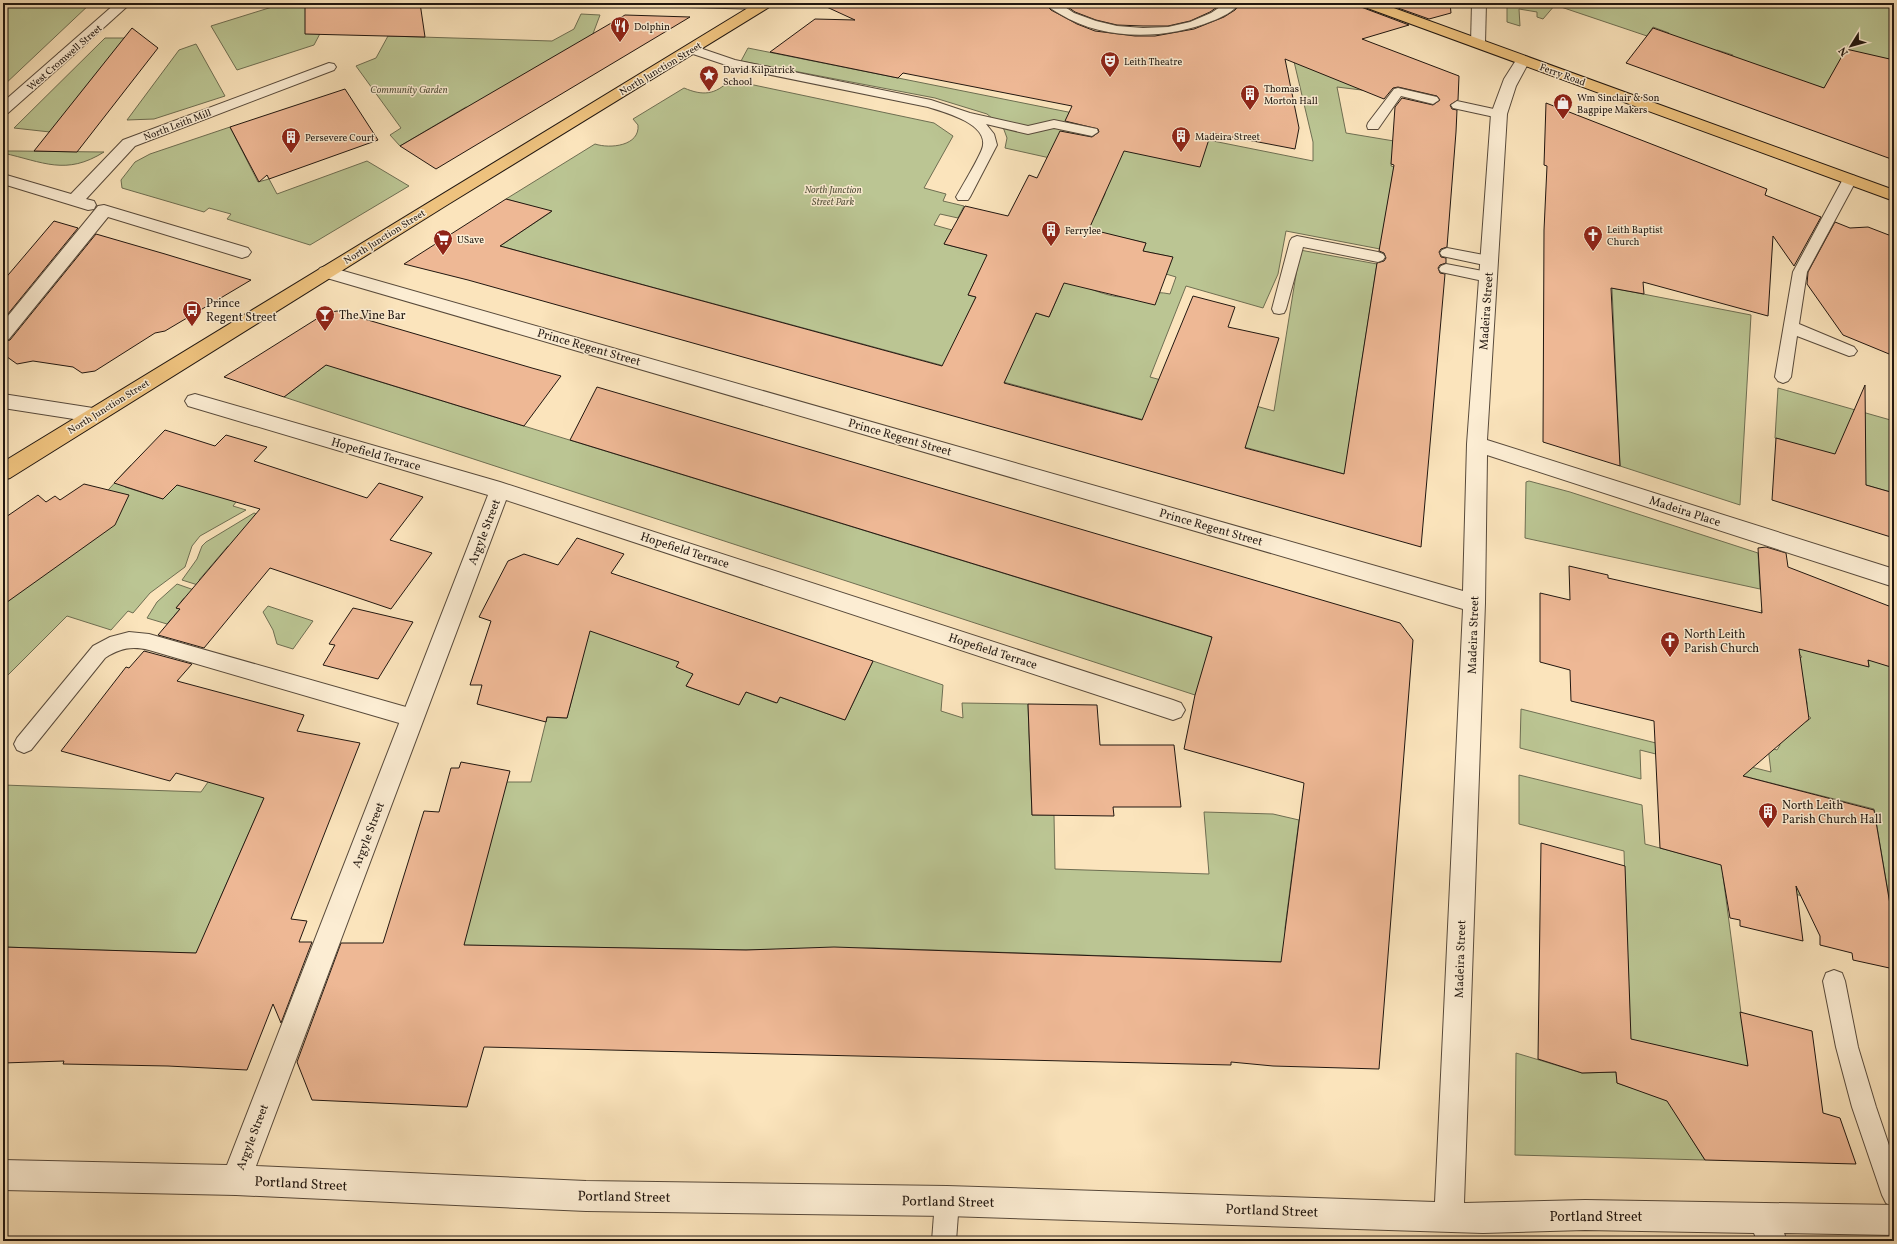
<svg xmlns="http://www.w3.org/2000/svg" width="1897" height="1244" font-family="Vollkorn,serif">
<style>
.green{fill:#bbc593;stroke:#6e6e52}
.building{fill:#eeb895;stroke:#211710;fill-rule:evenodd}
.lines{fill:none;stroke-linecap:round;stroke-linejoin:round}
.service-casing{stroke:#584a3b;stroke-width:2}
.pedestrian-casing{stroke:#584a3b;stroke-width:2}
.minor-casing{stroke:#584a3b;stroke-width:2}
.primary-casing{stroke:#211710;stroke-width:2}
.service{fill:#fcedd3;fill-rule:evenodd}
.pedestrian{fill:#fcedd3;fill-rule:evenodd}
.minor{fill:#fcedd3;fill-rule:evenodd}
.primary{fill:#eec27e;fill-rule:evenodd}
.labels{text-anchor:middle;stroke-width:3;stroke-linejoin:round;paint-order:stroke}
.far-poi-label{font-size:10px;fill:#211710;stroke:#fcedd3;text-anchor:start}
.far-street-label{font-size:10px;fill:#211710;stroke:#fcedd3}
.far-park-label{font-size:10px;font-style:italic;fill:#57543e;stroke:#fcedd3}
.poi-label{font-size:12px;fill:#211710;stroke:#fcedd3;text-anchor:start}
.street-label{font-size:12px;fill:#211710;stroke:#fcedd3}
.near-street-label{font-size:14px;fill:#211710;stroke:#fcedd3}
</style>
<rect width="100%" height="100%" fill="#fbe4bc"/>
<filter id="stains"><feTurbulence type="fractalNoise" baseFrequency=".005" numOctaves="4"/><feColorMatrix values="0 0 0 0 .2 0 0 0 0 .09 0 0 0 0 .02 0 0 0 .5 -.17"/></filter>
<radialGradient id="worn" r=".72"><stop offset=".6" stop-color="#630" stop-opacity="0"/><stop offset="1" stop-color="#630" stop-opacity=".3"/></radialGradient>
<g class="green">
<path d="M3 3H91L3 86Z"/>
<path d="M285 3H336L314 45 237 70 211 26Z"/>
<path d="M1507 3H1894V60L1824 88 1730 60 1733 55 1717 50 1710 60 1661 43 1669 33 1653 27 1647 36 1555 5 1543 19 1537 17V12L1519 9 1520 26 1507 22Z"/>
<path d="M581 14 600 15 591 39 470 109 466 107 400 146 390 135 401 128 356 66 376 58 388 36 552 41 574 29Z"/>
<path d="M105 38H125L50 132 14 128Z"/>
<path d="M196 44 225 96 154 119 127 120 179 50Z"/>
<path d="M748 48 1313 161V142L1292 53 1386 93 1337 87 1346 133 1394 141 1391 166 1394 167 1380 249 1286 231 1278 274 1263 308 1186 286 1150 377 1274 411 1300 250 1377 264 1352 424 1370 481 500 246 551 212 506 199 595 144C610 149 640 146 638 125L633 119 684 88C703 96 715 95 730 80L934 123 953 136 924 188 946 194 943 201 964 206 958 218 940 214 934 225 952 230 944 244 996 257 980 270 968 295 976 297 966 318 1027 333 1036 313 1049 317 1060 292 1055 273C1072 281 1106 298 1124 297 1142 296 1152 290 1170 294L1176 277 1166 274 1172 257 1143 251 1146 243 1111 235 1089 237 1085 214 1095 216 1105 194 1104 170 1005 148 1007 138 1003 127 987 114 935 98 741 61Z"/>
<path d="M230 127 258 182 269 179 277 194 367 161 409 186 310 245 227 219 231 214 209 208 204 212 122 188 121 180 135 162 150 154Z"/>
<path d="M3 147 7 151H15L104 152C66 176 43 162 3 153Z"/>
<path d="M1612 288 1751 315 1740 505 1620 466Z"/>
<path d="M330 362 348 372 1325 672 1195 695 284 397Z"/>
<path d="M1778 388 1894 421V493L1866 485 1787 441 1775 438Z"/>
<path d="M131 465 125 487 163 499 182 479 236 502 233 506 246 510 200 536 192 546 185 567 150 593 133 613 128 611 111 630 67 616 3 680V605Z"/>
<path d="M1529 481 1570 492 1758 553 1760 589 1525 538 1526 482Z"/>
<path d="M254 513 263 516 236 549 228 546 199 580 242 595 239 598 182 580 197 559 202 546 206 542Z"/>
<path d="M177 584 234 604 227 613 184 598 176 608 180 609 167 624 147 618 157 602Z"/>
<path d="M548 593 679 662 693 674 686 686 739 705 746 692 776 703 780 697 845 720 873 661 943 685 941 711 963 718 962 703 1028 704 1032 815H1054L1055 869 1209 874 1204 812 1273 814 1299 820 1285 928 1288 962 873 948 746 950 452 945 506 782H531L547 717 567 718 575 687 533 686Z"/>
<path d="M1857 596 1883 664 1894 668V919L1723 876 1748 1066 1676 1114 1705 1160 1515 1155 1516 1053 1582 1073 1616 1072 1617 1083 1632 1088 1624 851 1519 824V775L1642 805 1645 844 1891 910 1874 809 1640 750 1641 779 1520 748 1521 709 1771 772 1768 747 1777 750 1780 745 1779 743 1803 720 1806 722 1811 718 1806 714 1807 703 1799 658 1802 657 1762 613 1761 610 1823 625 1828 656 1869 666Z"/>
<path d="M268 606 313 621 293 649 277 644 273 630 263 612Z"/>
<path d="M277 769 215 910 221 954 3 947V785L201 792 213 775Z"/>
</g>
<g class="building">
<path d="M305 3H420L425 37 305 34Z"/>
<path d="M818 3H1044L1051 10 1077 24 1095 31 1135 36H1155L1194 29 1224 17 1235 10 1241 3H1359L1361 7 1409 25 1362 39 1459 76 1458 100 1450 105 1452 109 1457 110 1456 132 1447 247 1441 249 1439 252 1441 257 1446 258V263L1440 265 1438 268 1440 273 1445 274 1421 547 468 280 404 264 506 199 552 211 500 246 942 366 976 297 968 295 987 255 944 244 965 206 1008 216 1029 175 1037 178 1060 131 1092 137 1099 132 1098 129 1065 121 1072 106 903 73 898 78 770 52 815 19 855 20ZM1285 59 1384 99 1393 88 1398 87 1437 96 1440 100 1433 105 1402 98 1395 107 1391 164 1394 165 1379 251 1384 253 1386 258 1384 261 1377 263 1344 474 1245 448 1279 338 1228 327 1235 307 1193 296 1142 420 1004 383 1036 313 1049 317 1064 283 1155 305 1173 257 1143 251 1146 243 1089 229 1124 151 1200 167 1211 133 1295 149 1299 128Z"/>
<path d="M1062 3H1223L1210 12 1190 21 1168 26H1143L1117 25 1096 20 1075 12Z"/>
<path d="M1384 3H1450L1451 13 1429 19Z"/>
<path d="M625 15 690 17 436 169 400 146Z"/>
<path d="M132 28 158 48 77 152 34 151Z"/>
<path d="M1653 28 1824 88 1846 49 1894 60V160L1626 63Z"/>
<path d="M345 89 378 140 269 179 267 175 259 182 230 127Z"/>
<path d="M1546 103 1767 189 1765 195 1821 217 1794 266 1773 236 1768 316 1643 282 1644 294 1611 288 1620 466 1543 442 1544 230 1547 166 1544 165Z"/>
<path d="M54 221 78 228 3 320V281Z"/>
<path d="M1835 222 1850 228 1868 227 1894 237V356L1843 335 1807 284 1808 272Z"/>
<path d="M96 234 165 254 251 280 165 331 155 333 95 371 82 373 73 367 33 361 17 364 3 354V342L10 340Z"/>
<path d="M337 311 532 368 561 376 524 426 326 365 284 397 224 377 326 313Z"/>
<path d="M1865 385 1866 485 1894 493V538L1772 500 1776 438 1835 454Z"/>
<path d="M597 387 1400 623 1413 640 1379 1069 1273 1066 1231 1062V1065L484 1047 467 1107 312 1100 297 1062 341 943H383L424 811 439 812 451 768H459L461 762 510 771 464 945 746 950 834 947 1281 962 1304 783 1184 749 1195 695 1212 637 570 440Z"/>
<path d="M165 430 215 446 226 435 267 447 254 461 367 498 379 483 423 497 390 540 432 553 391 609 270 568 204 648 158 635 180 609 176 608 260 509 177 485 163 499 114 483Z"/>
<path d="M84 484 129 495 115 525 3 605V519L38 495 46 502 55 496 60 500Z"/>
<path d="M577 538 624 554 611 573 873 661 845 720 780 697 777 703 746 692 739 705 686 686 693 674 676 667 679 662 590 631 567 718 547 717 546 722 477 704 482 685H470L491 621 479 617 508 561 524 554 558 565Z"/>
<path d="M1766 547 1786 553 1788 567 1894 608V668L1868 660 1869 667 1799 649 1809 719 1743 776 1874 810 1894 928V969L1853 960 1852 953 1820 945V936L1796 886 1803 941 1740 926V920L1730 918 1721 865 1660 848 1654 721 1571 701 1570 670 1540 662V593L1570 600 1569 566 1608 575V578L1762 613 1758 548Z"/>
<path d="M353 608 413 622 378 679 323 665 335 645 329 644Z"/>
<path d="M144 651 192 664 177 681 304 715 297 731 360 743 291 919 307 921 299 942H312L281 1023 273 1004 247 1070 168 1066 63 1064 64 1061 3 1063V947L196 953 264 798 176 773 170 781 61 751 126 667 129 668Z"/>
<path d="M1028 704 1097 705 1100 745H1174L1181 807H1113L1114 816 1032 815Z"/>
<path d="M1541 843 1625 866 1631 1039 1748 1066 1740 1012 1812 1031 1823 1113 1840 1118 1856 1164 1705 1160 1667 1101 1617 1083 1616 1072 1582 1073 1538 1059Z"/>
</g>
<g class="lines">
<g class="service-casing">
<g id="service">
<path d="M1045 3H1059L1074 13 1096 21 1117 26 1143 28 1168 27 1190 22 1211 13 1226 3H1240C1234 11 1221 18 1212 21 1165 40 1104 41 1060 14 1055 11 1049 8 1045 3Z"/>
<path d="M691 45 735 60 931 100 970 113 1028 126 1054 120 1097 129 1098 132 1092 136 1054 128 1028 134 986 124 994 134 997 145 970 197 968 200H958L956 197C961 188 983 152 983 145 986 123 944 112 928 107L732 67 687 52 685 49 687 46Z"/>
<path d="M1398 88 1437 97 1439 100 1433 104 1401 96 1378 129H1368L1367 126 1368 123 1394 89Z"/>
<path d="M1457 101 1503 111 1505 114 1499 118 1453 108 1451 105Z"/>
<path d="M1850 175 1855 176 1857 179 1807 272 1799 324 1854 347 1857 351 1854 355 1849 356 1797 336 1791 377 1788 381 1783 383 1778 381 1775 377 1793 272 1843 179 1845 176Z"/>
<path d="M1297 236 1378 252 1383 254 1385 257 1383 260 1378 262 1303 247 1286 309 1284 313 1279 314 1274 313 1272 309 1290 241 1292 238Z"/>
<path d="M1447 248 1489 256 1494 258 1496 261 1494 264 1489 266 1442 256 1440 253 1442 250Z"/>
<path d="M1446 264 1488 272 1493 274 1495 277 1493 280 1488 282 1441 272 1439 269 1441 266Z"/>
<path d="M129 632 149 634 413 709 420 712 423 718 420 724 413 727 149 650C132 646 120 648 105 658L31 750 24 753 17 750 14 744 17 738 93 646 110 637Z"/>
<path d="M1834 970 1842 973 1845 981 1858 1047 1876 1107 1894 1160V1207L1886 1203 1882 1195 1852 1107 1836 1047 1823 981 1826 973Z"/>
<path d="M947 1189 956 1192 959 1201 956 1241H932L935 1201 938 1192Z"/>
</g>
</g>
<g class="pedestrian-casing">
<path id="pedestrian" d="M64 52 69 53 71 56 69 59 8 113 3 115V102L59 53Z"/>
</g>
<g class="minor-casing">
<g id="minor">
<path d="M116 3H131L69 59H59L57 56 59 53Z"/>
<path d="M681 3H768L769 5 767 8 762 9 688 7 683 6Z"/>
<path d="M1472 3H1486L1485 43 1483 46H1473L1471 43Z"/>
<path d="M1523 56 1528 57 1530 60 1516 86 1507 114 1487 440 1894 569V587L1487 455 1485 603 1464 1203 1585 1200 1894 1205V1235L1784 1233 1787 1241H1757L1754 1233 1585 1230 1483 1233 947 1216 586 1211 236 1195 3 1190V1160L227 1165 488 495 188 406 185 401 188 396 195 394 500 482 1173 700 1181 703 1185 710 1181 717 1173 720 506 500 256 1166 586 1181 947 1186 1435 1202 1463 609 320 276 317 272 320 268 326 266 1463 591 1467 444 1491 114 1504 79 1518 57Z"/>
<path d="M329 63 334 64 336 67 334 70 135 146 86 199 94 201 96 205 94 209 88 210 3 184V174L71 194 123 140Z"/>
<path d="M104 205 248 248 251 252 248 256 242 258 108 217 9 339 3 341V322L98 206Z"/>
<path d="M3 394 93 408 100 410 103 415 100 420 93 422 3 408Z"/>
</g>
</g>
<g class="primary-casing">
<g id="primary">
<path d="M756 3H773L771 6 447 205 10 478 3 480V462Z"/>
<path d="M1360 3H1380L1894 190V201L1362 6Z"/>
</g>
</g>
<use href="#service" class="service"/>
<use href="#pedestrian" class="pedestrian"/>
<use href="#minor" class="minor"/>
<use href="#primary" class="primary"/>
</g>
<defs>
<g id="restaurant-pin" transform="scale(1)"><path d="M0 17L-7.5 6A9.5 9.5 0 1 1 7.5 6Z" fill="#8f2418" stroke="#fcedd3"/><path d="M-5-6h1v4h1v-4h1v4h1v-4h1v5L-1.5 .5V6h-2V.5L-5-1ZM5-6V6H3V1.5H1.5Q1.5-4 5-6Z" fill="#fff"/></g>
<g id="theatre-pin" transform="scale(1)"><path d="M0 17L-7.5 6A9.5 9.5 0 1 1 7.5 6Z" fill="#8f2418" stroke="#fcedd3"/><path d="M-5-5.5Q0-4 5-5.5V0Q5 5 0 6Q-5 5-5 0ZM-3.3-2.5H-1v1.5H-3.3ZM1-2.5H3.3v1.5H1ZM-2.8 1Q0 5.5 2.8 1Z" fill="#fff"/></g>
<g id="sight-pin" transform="scale(1)"><path d="M0 17L-7.5 6A9.5 9.5 0 1 1 7.5 6Z" fill="#8f2418" stroke="#fcedd3"/><path d="M0-6L1.8-2.2L6-1.7L2.9 1.2L3.7 5.4L0 3.3L-3.7 5.4L-2.9 1.2L-6-1.7L-1.8-2.2Z" fill="#fff"/></g>
<g id="building-pin" transform="scale(1)"><path d="M0 17L-7.5 6A9.5 9.5 0 1 1 7.5 6Z" fill="#8f2418" stroke="#fcedd3"/><path d="M-4-6H4V6H1V3H-1V6H-4ZM-2.5-4.3h1.7v1.8h-1.7ZM.8-4.3h1.7v1.8H.8ZM-2.5-1h1.7V.8h-1.7ZM.8-1h1.7V.8H.8Z" fill="#fff"/></g>
<g id="shop-pin" transform="scale(1)"><path d="M0 17L-7.5 6A9.5 9.5 0 1 1 7.5 6Z" fill="#8f2418" stroke="#fcedd3"/><path d="M-5-2.5h2.3a2.7 3.5 0 0 1 5.4 0H5L5.5 6h-11ZM-1.5-2.5h3a1.5 2.3 0 0 0-3 0Z" fill="#fff"/></g>
<g id="church-pin" transform="scale(1)"><path d="M0 17L-7.5 6A9.5 9.5 0 1 1 7.5 6Z" fill="#8f2418" stroke="#fcedd3"/><path d="M-1.2-6h2.4v3.5h3.3v2.4h-3.3V6h-2.4V-.1h-3.3v-2.4h3.3Z" fill="#fff"/></g>
<g id="supermarket-pin" transform="scale(1)"><path d="M0 17L-7.5 6A9.5 9.5 0 1 1 7.5 6Z" fill="#8f2418" stroke="#fcedd3"/><path d="M-6-5.5h2.5l.6 2H6L4.5 2H-2.5L-4.4-4H-6ZM-1.5 3.2a1.3 1.3 0 1 0 .1 0ZM3 3.2a1.3 1.3 0 1 0 .1 0Z" fill="#fff"/></g>
<g id="bus-pin" transform="scale(1)"><path d="M0 17L-7.5 6A9.5 9.5 0 1 1 7.5 6Z" fill="#8f2418" stroke="#fcedd3"/><path d="M-5-6H5V4H4V6H2V4H-2V6H-4V4H-5ZM-3.5-4V0h7V-4ZM-3.5 1.2v1.5H-2V1.2ZM2 1.2v1.5H3.5V1.2Z" fill="#fff"/></g>
<g id="bar-pin" transform="scale(1)"><path d="M0 17L-7.5 6A9.5 9.5 0 1 1 7.5 6Z" fill="#8f2418" stroke="#fcedd3"/><path d="M-6-5H6L.8 .8V4.5H3.5V6h-7V4.5H-.8V.8Z" fill="#fff"/></g>
</defs>
<g fill-rule="evenodd">
<use href="#restaurant-pin" x="620" y="26"/>
<use href="#theatre-pin" x="1110" y="61"/>
<use href="#sight-pin" x="709" y="75"/>
<use href="#building-pin" x="1250" y="94"/>
<use href="#shop-pin" x="1563" y="103"/>
<use href="#building-pin" x="1181" y="136"/>
<use href="#building-pin" x="291" y="137"/>
<use href="#building-pin" x="1051" y="230"/>
<use href="#church-pin" x="1593" y="235"/>
<use href="#supermarket-pin" x="443" y="239"/>
<use href="#bus-pin" x="192" y="310"/>
<use href="#bar-pin" x="325" y="315"/>
<use href="#church-pin" x="1670" y="641"/>
<use href="#building-pin" x="1768" y="812"/>
</g>
<g class="labels">
<g class="far-poi-label">
<text x="634" y="30">Dolphin</text>
<text x="1124" y="65">Leith Theatre</text>
<text x="723" y="73">David Kilpatrick<tspan x="723" dy="12">School</tspan></text>
<text x="1264" y="92">Thomas<tspan x="1264" dy="12">Morton Hall</tspan></text>
<text x="1577" y="101">Wm Sinclair &amp; Son<tspan x="1577" dy="12">Bagpipe Makers</tspan></text>
<text x="1195" y="140">Madeira Street</text>
<text x="305" y="141">Persevere Court</text>
<text x="1607" y="233">Leith Baptist<tspan x="1607" dy="12">Church</tspan></text>
<text x="1065" y="234">Ferrylee</text>
<text x="457" y="243">USave</text>
</g>
<g class="far-street-label">
<text transform="translate(64 57) rotate(-41)" y="4">West Cromwell Street</text>
<text transform="translate(660 68) rotate(-31)" y="4">North Junction Street</text>
<text transform="translate(1563 74) rotate(20)" y="4">Ferry Road</text>
<text transform="translate(177 124) rotate(-21)" y="4">North Leith Mill</text>
<text transform="translate(384 236) rotate(-32)" y="4">North Junction Street</text>
<text transform="translate(108 406) rotate(-32)" y="4">North Junction Street</text>
</g>
<g class="far-park-label">
<text x="409" y="93">Community Garden</text>
<text x="833" y="193">North Junction<tspan x="833" dy="12">Street Park</tspan></text>
</g>
<g class="poi-label">
<text x="206" y="307">Prince<tspan x="206" dy="14">Regent Street</tspan></text>
<text x="339" y="319">The Vine Bar</text>
<text x="1684" y="638">North Leith<tspan x="1684" dy="14">Parish Church</tspan></text>
<text x="1782" y="809">North Leith<tspan x="1782" dy="14">Parish Church Hall</tspan></text>
</g>
<g class="street-label">
<text transform="translate(1486 311) rotate(-86)" y="4">Madeira Street</text>
<text transform="translate(589 347) rotate(16)" y="4">Prince Regent Street</text>
<text transform="translate(900 437) rotate(16)" y="4">Prince Regent Street</text>
<text transform="translate(376 454) rotate(16)" y="4">Hopefield Terrace</text>
<text transform="translate(1685 511) rotate(18)" y="4">Madeira Place</text>
<text transform="translate(1211 527) rotate(16)" y="4">Prince Regent Street</text>
<text transform="translate(484 532) rotate(-69)" y="4">Argyle Street</text>
<text transform="translate(685 550) rotate(18)" y="4">Hopefield Terrace</text>
<text transform="translate(1473 635) rotate(-88)" y="4">Madeira Street</text>
<text transform="translate(993 651) rotate(18)" y="4">Hopefield Terrace</text>
<text transform="translate(368 835) rotate(-69)" y="4">Argyle Street</text>
<text transform="translate(1460 959) rotate(-88)" y="4">Madeira Street</text>
<text transform="translate(252 1137) rotate(-69)" y="4">Argyle Street</text>
</g>
<g class="near-street-label">
<text transform="translate(301 1183) rotate(3)" y="5">Portland Street</text>
<text transform="translate(624 1196) rotate(1)" y="5">Portland Street</text>
<text transform="translate(948 1201) rotate(1)" y="5">Portland Street</text>
<text transform="translate(1272 1210) rotate(2)" y="5">Portland Street</text>
<text x="1596" y="1221">Portland Street</text>
</g>
</g>
<rect width="1897" height="1244" fill="none" stroke="#fbe4bc" stroke-width="16"/>
<rect x="4" y="4" width="1889" height="1236" fill="none" stroke="#211710" stroke-width="2"/>
<rect x="8" y="8" width="1881" height="1228" fill="none" stroke="#211710"/>
<g transform="translate(1851 46) rotate(233)" stroke="#fcedd3" stroke-width="3" paint-order="stroke">
<path d="M0-3L7 15L0 10L-7 15Z" fill="#211710"/>
<text y="-6" font-size="11" font-weight="bold" text-anchor="middle" fill="#211710">N</text>
</g>
<rect width="100%" height="100%" filter="url(#stains)"/>
<rect width="100%" height="100%" fill="url(#worn)"/>
</svg>
